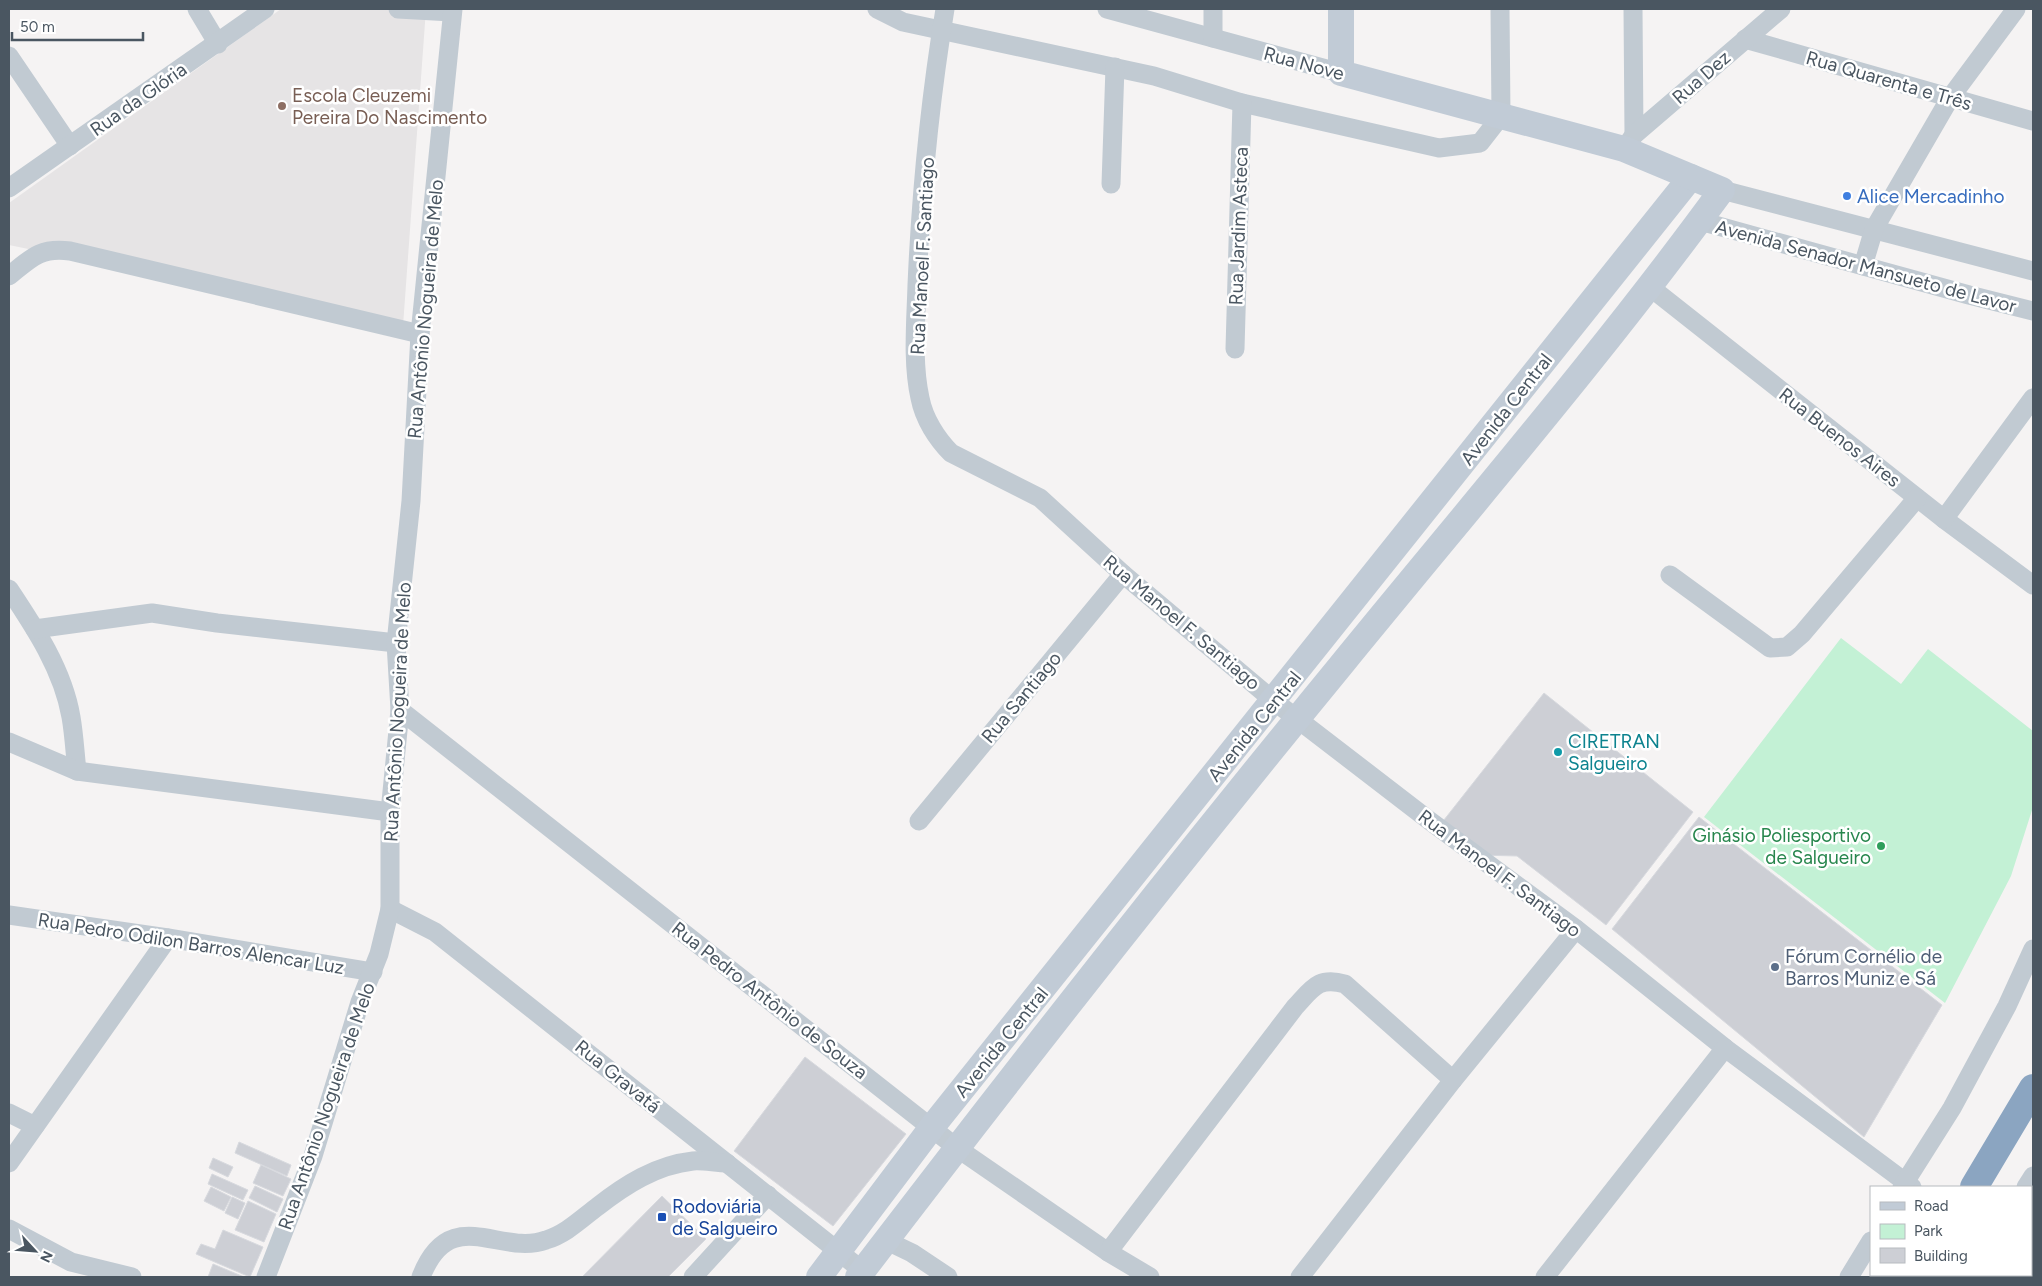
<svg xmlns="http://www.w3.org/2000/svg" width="2042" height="1286" font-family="Figtree,sans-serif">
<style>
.education{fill:#e6e4e5}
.green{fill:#c3f1d5}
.building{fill:#cdcfd5;stroke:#d7d9de}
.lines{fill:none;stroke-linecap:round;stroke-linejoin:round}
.street{stroke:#c1cad2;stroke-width:19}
.secondary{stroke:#c1cbd6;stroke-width:26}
.highway{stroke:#8ba5c1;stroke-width:28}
.education-dot{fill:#8d6e63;stroke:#fff;stroke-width:2}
.shop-dot{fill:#3f7fe0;stroke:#fff;stroke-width:2}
.culture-dot{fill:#0f9aa8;stroke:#fff;stroke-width:2}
.leisure-dot{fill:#2e9e5b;stroke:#fff;stroke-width:2}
.service-dot{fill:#5c6f8a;stroke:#fff;stroke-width:2}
.transit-dot{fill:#1a4fb4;stroke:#fff;stroke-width:2}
.labels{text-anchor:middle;stroke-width:5;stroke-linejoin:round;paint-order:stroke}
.street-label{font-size:19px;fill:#4a5661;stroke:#fff}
.education-label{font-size:19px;fill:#785e54;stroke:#fff;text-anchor:start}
.shop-label{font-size:19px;fill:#366cbe;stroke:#fff;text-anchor:start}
.culture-label{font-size:19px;fill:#0d838f;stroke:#fff;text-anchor:start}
.leisure-label{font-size:19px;fill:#27864d;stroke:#fff;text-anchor:end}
.service-label{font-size:19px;fill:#4e5e75;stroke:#fff;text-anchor:start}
.transit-label{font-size:19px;fill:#164399;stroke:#fff;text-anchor:start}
</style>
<rect width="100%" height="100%" fill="#f5f3f3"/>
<path class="education" d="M281 9H426L403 326 9 245V203Z"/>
<path class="green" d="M1841 638 1901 684 1928 649 2033 731V807L2011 876 1945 1003 1704 817Z"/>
<g class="building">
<path d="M1544 693 1693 812 1606 925 1517 856 1479 855 1440 825Z"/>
<path d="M1699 817 1942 1005 1864 1137 1612 929Z"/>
<path d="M805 1057 906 1134 833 1226 734 1151Z"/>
<path d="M239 1142 291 1165 287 1176 235 1153Z"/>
<path d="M213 1158 233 1167 228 1177 209 1168Z"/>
<path d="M261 1165 291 1179 283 1196 253 1183Z"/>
<path d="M212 1174 248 1190 243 1200 208 1184Z"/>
<path d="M255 1186 283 1199 277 1212 249 1198Z"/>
<path d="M211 1187 231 1197 224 1211 204 1201Z"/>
<path d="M662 1196 706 1239 668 1277H582Z"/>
<path d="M232 1197 245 1203 238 1219 225 1213Z"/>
<path d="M248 1201 276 1214 264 1242 235 1230Z"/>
<path d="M223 1230 263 1247 250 1277 196 1254 201 1244 215 1249Z"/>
<path d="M213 1264 244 1277H208Z"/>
</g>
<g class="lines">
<g class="street">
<path d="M197 9 218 44"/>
<path d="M398 9 452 12"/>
<path d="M877 9 903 22 1154 76 1242 103 1439 148 1480 143 1501 116 1500 9"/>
<path d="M945 9C930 100 921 192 917 285 916 321 912 362 920 398 924 419 937 439 951 453L1040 498 1123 574 1274 701 1430 821 1576 929 1725 1048 1912 1187"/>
<path d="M1107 9 1341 73"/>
<path d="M1213 9V38"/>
<path d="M1633 9 1634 135"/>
<path d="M1745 39 2033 121"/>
<path d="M9 56 70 146"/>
<path d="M1624 149 1634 135 1781 9"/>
<path d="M1111 184 1115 67"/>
<path d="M9 188 265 9"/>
<path d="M1722 190 2033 271"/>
<path d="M1700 221 1969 295 2033 311"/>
<path d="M1863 266 1874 229 1950 98 2016 9"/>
<path d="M9 276C31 258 40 247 70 251L420 334"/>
<path d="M1650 287 1944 519 2033 585"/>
<path d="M1235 349 1242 103"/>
<path d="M1944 519 2033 398"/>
<path d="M1670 575 1770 648 1787 647 1802 634 1917 498"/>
<path d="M9 589C35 628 63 670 71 717 74 734 75 753 77 771"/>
<path d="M35 629 152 613 217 623 396 643"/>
<path d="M400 710 957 1148 1108 1252 1150 1277"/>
<path d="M9 742 77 771 390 812"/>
<path d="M919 821 1123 574"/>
<path d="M390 909 435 932 863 1271"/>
<path d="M9 915 168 938 373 972"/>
<path d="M9 1113 35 1126"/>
<path d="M9 1163 168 938"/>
<path d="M1902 1187 1952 1108 2007 1006 2033 949"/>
<path d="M2026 1187 2033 1176"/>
<path d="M9 1229 71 1262 132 1277"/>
<path d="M885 1240 912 1253 948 1277"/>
<path d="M1108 1252 1295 1007C1312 989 1318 976 1345 984L1453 1080"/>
<path d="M2023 1275 2026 1277"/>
<path d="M266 1277 313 1156 360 1002 379 954 390 909V812L400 710 396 643 411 501 420 334 453 9"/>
<path d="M421 1277C450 1202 500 1257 546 1240 566 1234 581 1219 597 1207 625 1185 656 1165 693 1161 703 1160 716 1163 727 1163"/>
<path d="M693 1277 768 1195"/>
<path d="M1300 1277 1453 1080 1576 929"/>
<path d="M1545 1277 1725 1048"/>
<path d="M1849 1277 1871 1241"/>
<path d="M1969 1277 1970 1275"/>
</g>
<g class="secondary">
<path d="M819 1277 932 1127 1691 177"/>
<path d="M858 1277C1016 1070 1177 865 1342 664 1470 507 1603 353 1722 190L1624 149 1341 73V9"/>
</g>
<g class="highway">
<path d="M1974 1187 2033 1088"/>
<path d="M1918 1277 1919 1275"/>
</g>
</g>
<circle class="education-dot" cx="282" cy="106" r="5"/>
<circle class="shop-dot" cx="1847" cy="196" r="5"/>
<circle class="culture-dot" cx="1558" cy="752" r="5"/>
<circle class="leisure-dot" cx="1881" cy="846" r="5"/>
<circle class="service-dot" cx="1775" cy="967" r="5"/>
<rect class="transit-dot" x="657" y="1212" width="10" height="10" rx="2.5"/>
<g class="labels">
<g class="street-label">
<text transform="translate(1304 63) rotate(15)" y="7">Rua Nove</text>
<text transform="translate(1701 77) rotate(-41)" y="7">Rua Dez</text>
<text transform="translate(1889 80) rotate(16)" y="7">Rua Quarenta e Três</text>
<text transform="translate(138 99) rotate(-35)" y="7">Rua da Glória</text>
<text transform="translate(1238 226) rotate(-88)" y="7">Rua Jardim Asteca</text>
<text transform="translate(922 256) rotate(-87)" y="7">Rua Manoel F. Santiago</text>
<text transform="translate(1866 266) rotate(15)" y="7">Avenida Senador Mansueto de Lavor</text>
<text transform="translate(425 309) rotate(-85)" y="7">Rua Antônio Nogueira de Melo</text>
<text transform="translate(1506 409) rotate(-52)" y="7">Avenida Central</text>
<text transform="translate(1840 437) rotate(38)" y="7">Rua Buenos Aires</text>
<text transform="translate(1182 622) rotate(40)" y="7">Rua Manoel F. Santiago</text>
<text transform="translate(1021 697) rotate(-50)" y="7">Rua Santiago</text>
<text transform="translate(397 712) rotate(-87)" y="7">Rua Antônio Nogueira de Melo</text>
<text transform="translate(1254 726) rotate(-51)" y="7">Avenida Central</text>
<text transform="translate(1500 873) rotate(37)" y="7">Rua Manoel F. Santiago</text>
<text transform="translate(191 943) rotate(9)" y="7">Rua Pedro Odilon Barros Alencar Luz</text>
<text transform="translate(770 1000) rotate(38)" y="7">Rua Pedro Antônio de Souza</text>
<text transform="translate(1001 1042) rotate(-51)" y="7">Avenida Central</text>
<text transform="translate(618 1076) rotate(39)" y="7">Rua Gravatá</text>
<text transform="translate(326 1106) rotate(-71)" y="7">Rua Antônio Nogueira de Melo</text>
</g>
<g class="education-label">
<text x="292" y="102">Escola Cleuzemi<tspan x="292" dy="22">Pereira Do Nascimento</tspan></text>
</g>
<g class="shop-label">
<text x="1857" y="203">Alice Mercadinho</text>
</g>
<g class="culture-label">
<text x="1568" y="748">CIRETRAN<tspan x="1568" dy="22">Salgueiro</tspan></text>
</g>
<g class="leisure-label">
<text x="1871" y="842">Ginásio Poliesportivo<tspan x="1871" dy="22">de Salgueiro</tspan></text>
</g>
<g class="service-label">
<text x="1785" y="963">Fórum Cornélio de<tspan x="1785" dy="22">Barros Muniz e Sá</tspan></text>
</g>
<g class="transit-label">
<text x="672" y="1213">Rodoviária<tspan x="672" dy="22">de Salgueiro</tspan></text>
</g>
</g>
<rect width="2042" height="1286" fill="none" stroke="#4a5661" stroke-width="20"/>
<rect x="1870" y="1186" width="162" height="90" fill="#ffffff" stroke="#b7bbc0"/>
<rect x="1880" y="1202" width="25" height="8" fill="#c1cbd6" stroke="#b7bbc0"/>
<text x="1914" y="1211" font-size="15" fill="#4a5661">Road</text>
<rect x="1880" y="1224" width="25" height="15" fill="#c3f1d5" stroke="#b7bbc0"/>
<text x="1914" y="1236" font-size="15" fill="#4a5661">Park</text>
<rect x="1880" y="1248" width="25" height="15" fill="#cdcfd5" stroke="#b7bbc0"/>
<text x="1914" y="1261" font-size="15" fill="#4a5661">Building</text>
<g transform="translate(35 1251) rotate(116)" stroke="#ffffff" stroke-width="4" paint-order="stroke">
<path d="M0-4L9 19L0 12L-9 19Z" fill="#4a5661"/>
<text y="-8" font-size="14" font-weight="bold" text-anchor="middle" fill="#4a5661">N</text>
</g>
<path d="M12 32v8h131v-8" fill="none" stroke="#4a5661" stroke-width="2.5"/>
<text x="20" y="32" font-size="15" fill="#4a5661" stroke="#ffffff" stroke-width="4" paint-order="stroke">50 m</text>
</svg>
